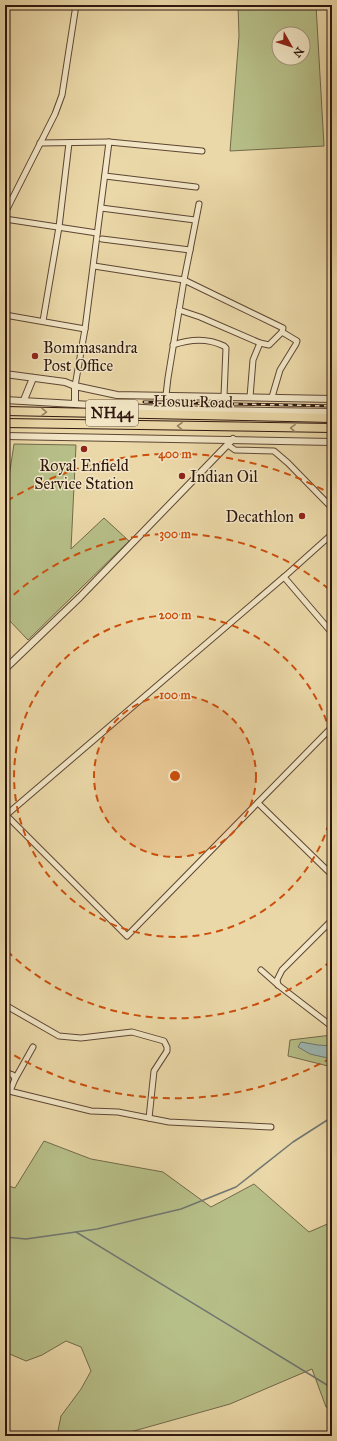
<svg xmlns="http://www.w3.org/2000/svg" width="337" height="1441" font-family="'IM FELL Great Primer',serif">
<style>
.green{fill:#b7bf88;stroke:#726a4b;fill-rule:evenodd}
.water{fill:#9cb8b3;stroke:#707771}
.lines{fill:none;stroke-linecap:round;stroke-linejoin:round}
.stream{stroke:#707771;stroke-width:1.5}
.minor-casing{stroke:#5d4634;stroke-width:7}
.tertiary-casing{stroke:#5d4634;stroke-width:8}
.trunk-casing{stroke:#2e160e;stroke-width:10}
.minor{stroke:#f2e6c6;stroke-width:5}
.tertiary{stroke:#f2e6c6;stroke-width:6}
.trunk{stroke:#ebd8a8;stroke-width:8}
.rail-casing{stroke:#2e160e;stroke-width:3}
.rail{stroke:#f2e6c6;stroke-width:1.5;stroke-dasharray:4.5;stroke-linecap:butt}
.oneway{stroke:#968163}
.ring{fill:none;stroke:#cc4f0c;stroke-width:2;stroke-dasharray:7 5}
.poi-dot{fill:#8f2418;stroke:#f2e6c6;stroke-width:1.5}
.labels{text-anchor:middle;stroke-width:3;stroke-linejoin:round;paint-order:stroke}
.shield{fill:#f2e6c6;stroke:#695445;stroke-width:1}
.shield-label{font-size:15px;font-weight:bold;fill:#2e160e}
.poi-label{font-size:16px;fill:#2e160e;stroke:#f2e6c6;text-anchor:start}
.street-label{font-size:16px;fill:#2e160e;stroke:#f2e6c6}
.centre{fill:#cc4f0c;stroke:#f2e6c6;stroke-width:2}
.ring-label{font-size:12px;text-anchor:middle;font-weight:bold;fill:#cc4f0c;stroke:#f2e6c6;stroke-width:3;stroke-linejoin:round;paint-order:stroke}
</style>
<rect width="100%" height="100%" fill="#ebd8a8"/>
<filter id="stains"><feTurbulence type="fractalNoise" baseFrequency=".005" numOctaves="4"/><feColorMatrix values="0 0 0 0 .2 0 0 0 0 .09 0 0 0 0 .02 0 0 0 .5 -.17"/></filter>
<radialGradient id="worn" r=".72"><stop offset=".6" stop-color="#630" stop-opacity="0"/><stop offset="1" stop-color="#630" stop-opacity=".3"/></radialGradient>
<g class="green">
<path d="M238 5H316L324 146 230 151 239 36ZM279 34H303V58H279Z"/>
<path d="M14 444 76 445 71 549 104 518 129 541 28 640 8 619 5 622V503Z"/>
<path d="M332 1035V1067L288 1056 290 1040Z"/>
<path d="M44 1141 91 1159 163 1172 211 1207 254 1184 309 1232 332 1222V1410L326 1407 312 1369 230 1404 116 1436H57L61 1416 81 1389 91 1371 81 1347 66 1341 42 1355 26 1361 5 1352V1185L15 1188Z"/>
</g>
<path class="water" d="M301 1042 318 1045 332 1046V1059L310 1054 298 1047Z"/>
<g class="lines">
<g class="stream">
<path d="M76 1232 332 1388"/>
<path d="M5 1237 26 1239 97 1229 181 1209 236 1187 293 1142 332 1117"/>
</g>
<g class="minor-casing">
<g id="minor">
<path d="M40 143 109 142"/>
<path d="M105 176 196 187"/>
<path d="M101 208 195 220"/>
<path d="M5 213 55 114 62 95 76 5"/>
<path d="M5 219 97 233"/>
<path d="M102 239 190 250 199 204"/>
<path d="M94 266 184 280 168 378 166 395"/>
<path d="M179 310 200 317 260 343 269 345 282 332 283 328 184 280 190 250"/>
<path d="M5 315 85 329"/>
<path d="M43 321 59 227 69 143"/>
<path d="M173 345C190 339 208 338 224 346L226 348 224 396"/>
<path d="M75 386 85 329 109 142 202 151"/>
<path d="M250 397 253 360 260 343"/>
<path d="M272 397 280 370 296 344 297 341 282 332"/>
<path d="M228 445 235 450 274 451 288 463 332 508"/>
<path d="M284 577 332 633"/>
<path d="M258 803 332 875"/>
<path d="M6 815 127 936 332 727"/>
<path d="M5 816 284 577 332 534"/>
<path d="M261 970 278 985 330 1025"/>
<path d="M278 985 277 980 282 970 332 920"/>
<path d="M5 1005 59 1036 81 1038 132 1032 164 1041 167 1047V1051L154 1071 149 1118"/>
<path d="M5 1072 13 1075 15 1079 10 1091"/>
<path d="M15 1079 33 1047"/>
<path d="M5 1090 91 1111 118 1112 169 1122 271 1127"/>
</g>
</g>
<g class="tertiary-casing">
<g id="tertiary">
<path d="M5 374 65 382 75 386 117 395 332 399"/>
<path d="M75 386V403"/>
<path d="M5 400 161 409 332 412"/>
<path d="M24 400 33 378"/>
<path d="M5 436 332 442"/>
<path d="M5 669 80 597 233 439"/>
</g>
</g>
<g class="trunk-casing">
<g id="trunk">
<path d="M5 411 332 418"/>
<path d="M5 423 332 428"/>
</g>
</g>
<use href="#minor" class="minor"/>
<use href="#tertiary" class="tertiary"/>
<use href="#trunk" class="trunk"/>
<g class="rail-casing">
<path id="rail" d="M144 402 332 406"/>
</g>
<use href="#rail" class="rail"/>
</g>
<defs><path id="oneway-chevron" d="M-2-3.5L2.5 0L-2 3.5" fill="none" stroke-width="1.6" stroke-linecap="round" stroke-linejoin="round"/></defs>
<g class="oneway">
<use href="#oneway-chevron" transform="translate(44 412) rotate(1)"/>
<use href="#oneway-chevron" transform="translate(180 426) rotate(-179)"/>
<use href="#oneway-chevron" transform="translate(293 428) rotate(-179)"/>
</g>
<circle cx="175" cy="776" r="81" fill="#cc4f0c" fill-opacity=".12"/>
<g class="ring">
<circle cx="175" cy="776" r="81"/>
<path d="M332 812A161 161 0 1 1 332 740"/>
<path d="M331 961A242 242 0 0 1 5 949M5 603A242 242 0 0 1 331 591"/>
<path d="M331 1058A322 322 0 0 1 7 1051M7 501A322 322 0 0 1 331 494"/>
</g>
<g class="poi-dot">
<circle cx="35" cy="356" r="4"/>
<circle cx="84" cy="449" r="4"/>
<circle cx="182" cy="476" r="4"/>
<circle cx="302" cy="516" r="4"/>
</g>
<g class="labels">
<rect class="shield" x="86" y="400" width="52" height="26" rx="3"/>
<g class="shield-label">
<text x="112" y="418">NH44</text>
</g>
<g class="poi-label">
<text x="43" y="353">Bommasandra<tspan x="43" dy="18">Post Office</tspan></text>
<text x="84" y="471" text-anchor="middle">Royal Enfield<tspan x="84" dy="18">Service Station</tspan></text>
<text x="190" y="482">Indian Oil</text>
<text x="294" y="522" text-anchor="end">Decathlon</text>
</g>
<g class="street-label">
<text transform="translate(193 401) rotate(1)" y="6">Hosur Road</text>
</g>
</g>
<circle cx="175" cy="776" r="6" class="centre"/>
<g class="ring-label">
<text x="175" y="458">400 m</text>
<text x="175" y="538">300 m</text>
<text x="175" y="619">200 m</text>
<text x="175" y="699">100 m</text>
</g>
<rect width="337" height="1441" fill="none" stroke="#ebd8a8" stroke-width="20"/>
<rect x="6" y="6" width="325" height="1429" fill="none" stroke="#2e160e" stroke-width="2"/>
<rect x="10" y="10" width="317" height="1421" fill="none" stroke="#2e160e"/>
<g transform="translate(291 46) rotate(129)"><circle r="19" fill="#f2e6c6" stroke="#a4937c"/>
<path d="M0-3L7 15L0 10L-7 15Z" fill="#8f2418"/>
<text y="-6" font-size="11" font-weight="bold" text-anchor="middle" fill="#2e160e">N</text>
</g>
<rect width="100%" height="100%" filter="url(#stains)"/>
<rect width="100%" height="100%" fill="url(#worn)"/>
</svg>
